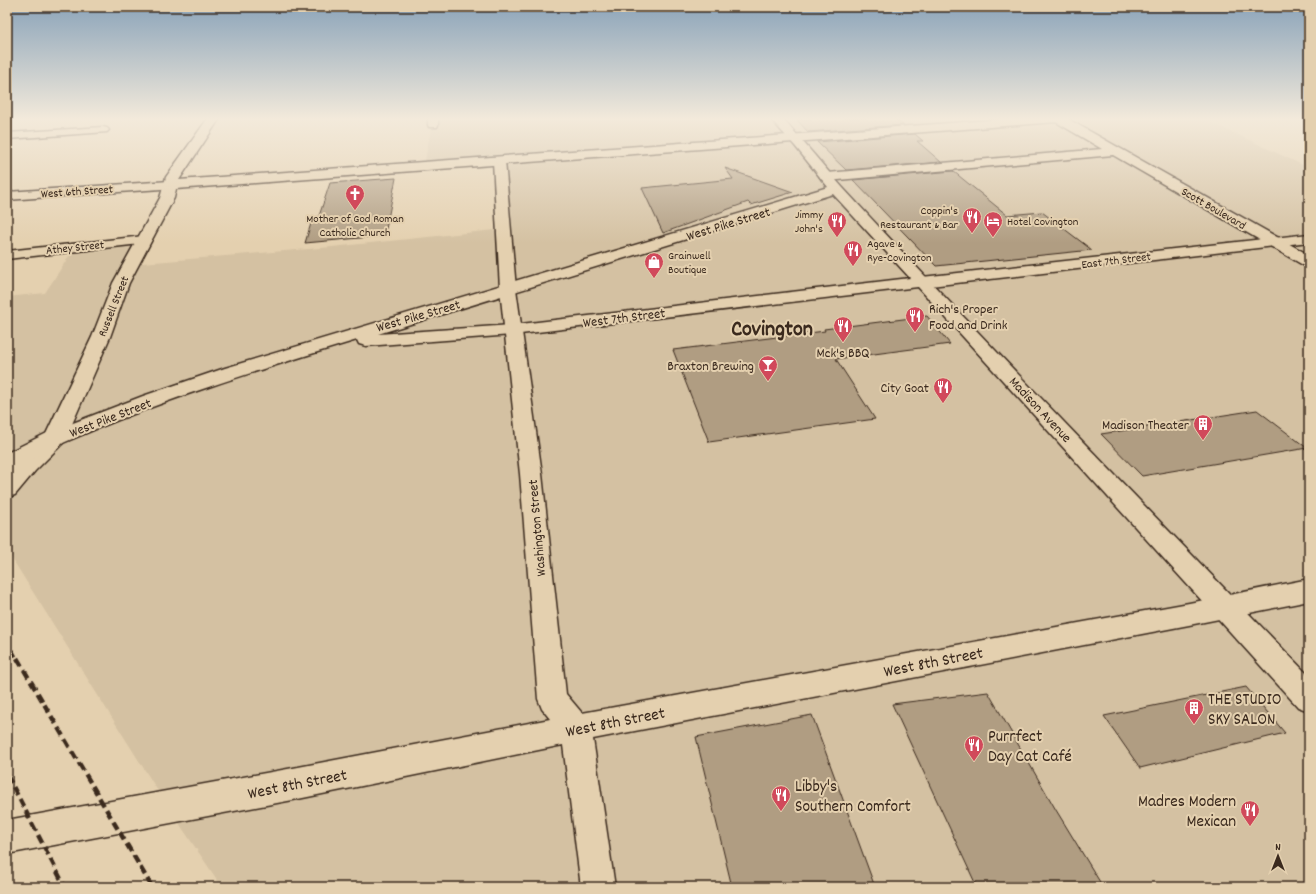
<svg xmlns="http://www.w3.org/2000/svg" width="1316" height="894" font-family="Dekko,sans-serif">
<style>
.built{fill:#d4c1a2}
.building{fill:#b09d82;stroke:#3b2a1e}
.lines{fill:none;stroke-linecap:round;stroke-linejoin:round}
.street-casing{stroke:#3b2a1e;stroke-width:3}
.secondary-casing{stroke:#3b2a1e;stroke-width:3}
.primary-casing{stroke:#3b2a1e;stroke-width:3}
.street{fill:#e4d0af;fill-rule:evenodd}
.secondary{fill:#e4d0af;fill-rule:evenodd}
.primary{fill:#e4d0af;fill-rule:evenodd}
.rail-far1{stroke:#3b2a1e;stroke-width:3.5;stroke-dasharray:7 3.5;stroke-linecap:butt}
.rail{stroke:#3b2a1e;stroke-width:4.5;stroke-dasharray:9 4.5;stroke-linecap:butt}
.labels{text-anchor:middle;stroke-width:4;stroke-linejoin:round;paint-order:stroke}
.far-street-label{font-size:12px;fill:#3b2a1e;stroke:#e4d0af}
.far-poi-label{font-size:12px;fill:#3b2a1e;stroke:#e4d0af;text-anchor:start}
.street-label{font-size:14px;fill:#3b2a1e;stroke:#e4d0af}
.poi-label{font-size:14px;fill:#3b2a1e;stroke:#e4d0af;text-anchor:end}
.near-street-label{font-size:17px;fill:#3b2a1e;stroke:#e4d0af}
.near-poi-label{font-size:17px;fill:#3b2a1e;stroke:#e4d0af;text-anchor:start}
.town-label{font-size:22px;font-weight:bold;fill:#3b2a1e;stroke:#e4d0af}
</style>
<rect width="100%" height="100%" fill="#e4d0af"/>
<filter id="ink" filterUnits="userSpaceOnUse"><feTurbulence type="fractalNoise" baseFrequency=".025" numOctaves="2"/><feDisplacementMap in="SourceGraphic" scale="8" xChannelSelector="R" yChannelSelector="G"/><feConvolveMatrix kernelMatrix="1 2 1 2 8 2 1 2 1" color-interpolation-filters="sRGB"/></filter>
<g filter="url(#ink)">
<path class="built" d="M433 118H1202L1309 168V887H222L168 807 11 557 7 558V297L45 293 75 247 144 240 131 264 332 247 504 229 498 161 424 166Z"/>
<g class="building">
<path d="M822 118H894L903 125 808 132 797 120Z"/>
<path d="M915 134 923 141H917L941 162 846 170 817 142Z"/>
<path d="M725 168 793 192 751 205 748 202 663 233 642 188 733 179Z"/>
<path d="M953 171 1007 215 1042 212 1092 250 936 266 853 180Z"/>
<path d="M396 178 386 229H383L382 236 305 243 312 220 318 219 330 183Z"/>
<path d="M927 316 950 344 836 359 875 419 709 442 673 350 825 331 824 329Z"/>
<path d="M1257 410 1307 448 1142 476 1101 434Z"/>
<path d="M1246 687 1285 733 1140 768 1104 716Z"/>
<path d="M988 692 1056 810 1103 887H977L892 704Z"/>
<path d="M812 715 875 887H732L696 737Z"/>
</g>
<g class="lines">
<g class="street-casing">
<g id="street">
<path d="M428 118H438V125L437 127H429L428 125Z"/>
<path d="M103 127 107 128 109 130 107 132 7 139V133Z"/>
<path d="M499 157 503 158 505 161 516 289 542 474 566 694 582 713 1189 603 1309 579V601L1189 625 593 739 615 887H581L563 745 293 800 7 854V820L293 768 550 719 542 709 538 699 520 474 500 289 493 161 495 158Z"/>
<path d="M170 181 175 182 176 185 175 188 7 200V192Z"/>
<path d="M1309 234V242L922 287 916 285 914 282 916 279 922 277Z"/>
<path d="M144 236 149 237 151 240 149 243 7 259V251Z"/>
</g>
</g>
<g class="secondary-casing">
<path id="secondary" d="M208 118H220L179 180 1018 118H1069L1068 119 1309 255V267L1303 265 1113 155 827 181 822 180 820 177 822 174 827 173 1102 149 1056 122 176 189 174 198 129 283 110 337 66 438 63 443 35 471 15 495 7 497V473L19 459 46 434 92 337 113 283 160 198 166 177Z"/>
</g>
<g class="primary-casing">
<path id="primary" d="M770 118H782C803 141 822 165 843 188 995 353 1153 514 1309 676V711L1298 707 918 287 512 335 366 346 359 344 357 340C258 370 158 401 63 443 47 450 31 460 15 469L7 471V453L47 433 143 396 225 368 828 187 795 146ZM833 194 910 278 512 325 378 334Z"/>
</g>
<use href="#street" class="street"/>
<use href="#secondary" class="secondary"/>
<use href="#primary" class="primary"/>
<path class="rail-far1" d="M7 641 17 659"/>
<g class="rail">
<path d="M17 658 152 887"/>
<path d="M7 775 65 887"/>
</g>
</g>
</g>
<linearGradient id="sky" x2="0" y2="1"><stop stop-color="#8aa3b9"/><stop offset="0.49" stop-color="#f3eadb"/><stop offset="1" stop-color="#f3eadb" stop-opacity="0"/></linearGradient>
<rect width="1316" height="243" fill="url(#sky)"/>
<defs>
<g id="church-pin" transform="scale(1)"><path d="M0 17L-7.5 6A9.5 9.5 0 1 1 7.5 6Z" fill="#d1495b" stroke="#e4d0af"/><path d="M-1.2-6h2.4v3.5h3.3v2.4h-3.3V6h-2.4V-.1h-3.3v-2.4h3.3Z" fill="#fff"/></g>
<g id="restaurant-pin" transform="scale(1)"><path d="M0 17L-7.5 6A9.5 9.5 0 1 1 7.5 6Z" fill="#d1495b" stroke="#e4d0af"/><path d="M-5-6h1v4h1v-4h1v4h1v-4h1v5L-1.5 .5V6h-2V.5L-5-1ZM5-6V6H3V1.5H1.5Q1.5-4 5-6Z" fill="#fff"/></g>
<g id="hotel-pin" transform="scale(1)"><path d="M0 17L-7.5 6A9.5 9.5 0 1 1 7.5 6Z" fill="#d1495b" stroke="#e4d0af"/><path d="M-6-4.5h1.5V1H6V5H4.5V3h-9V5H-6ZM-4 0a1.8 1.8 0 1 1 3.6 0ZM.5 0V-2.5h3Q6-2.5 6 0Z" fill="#fff"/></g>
<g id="shop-pin" transform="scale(1)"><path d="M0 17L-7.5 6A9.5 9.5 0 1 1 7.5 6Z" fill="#d1495b" stroke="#e4d0af"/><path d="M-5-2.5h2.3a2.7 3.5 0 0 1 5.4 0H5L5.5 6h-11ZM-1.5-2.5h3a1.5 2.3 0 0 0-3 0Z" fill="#fff"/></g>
<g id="bar-pin" transform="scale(1)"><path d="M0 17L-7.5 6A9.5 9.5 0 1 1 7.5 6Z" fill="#d1495b" stroke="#e4d0af"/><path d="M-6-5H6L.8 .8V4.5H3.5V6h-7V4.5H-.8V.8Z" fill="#fff"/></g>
<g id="building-pin" transform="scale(1)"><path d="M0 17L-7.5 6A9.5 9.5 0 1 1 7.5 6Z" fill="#d1495b" stroke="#e4d0af"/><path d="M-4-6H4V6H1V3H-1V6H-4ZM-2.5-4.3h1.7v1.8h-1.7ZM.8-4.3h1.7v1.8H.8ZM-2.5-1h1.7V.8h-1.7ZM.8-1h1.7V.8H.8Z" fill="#fff"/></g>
</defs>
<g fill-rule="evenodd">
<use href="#church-pin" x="355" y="194"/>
<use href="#restaurant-pin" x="972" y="217"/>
<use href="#restaurant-pin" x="837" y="221"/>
<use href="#hotel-pin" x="993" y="221"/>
<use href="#restaurant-pin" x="853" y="250"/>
<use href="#shop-pin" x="654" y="262"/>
<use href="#restaurant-pin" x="915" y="316"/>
<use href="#restaurant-pin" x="843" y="326"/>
<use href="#bar-pin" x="768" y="365"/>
<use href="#restaurant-pin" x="943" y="387"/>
<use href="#building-pin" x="1203" y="424"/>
<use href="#building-pin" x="1194" y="708"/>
<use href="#restaurant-pin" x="974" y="745"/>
<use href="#restaurant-pin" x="781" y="795"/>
<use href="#restaurant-pin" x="1250" y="810"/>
</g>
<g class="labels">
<g class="far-street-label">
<text transform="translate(77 191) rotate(-4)" y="4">West 6th Street</text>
<text transform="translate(1214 208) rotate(30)" y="4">Scott Boulevard</text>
<text transform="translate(75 247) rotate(-6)" y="4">Athey Street</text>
<text transform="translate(1116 260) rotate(-7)" y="4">East 7th Street</text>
<text transform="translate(113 306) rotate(-68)" y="4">Russell Street</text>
</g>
<g class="far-poi-label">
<text x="958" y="214" text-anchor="end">Coppin's<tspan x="958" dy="14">Restaurant &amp; Bar</tspan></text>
<text x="823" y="218" text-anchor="end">Jimmy<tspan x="823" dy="14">John's</tspan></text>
<text x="355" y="222" text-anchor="middle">Mother of God Roman<tspan x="355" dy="14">Catholic Church</tspan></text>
<text x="1007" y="225">Hotel Covington</text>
<text x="867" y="247">Agave &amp;<tspan x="867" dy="14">Rye-Covington</tspan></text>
<text x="668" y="259">Grainwell<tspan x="668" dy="14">Boutique</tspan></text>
</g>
<g class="street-label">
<text transform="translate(728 223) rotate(-17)" y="5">West Pike Street</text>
<text transform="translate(418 315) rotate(-16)" y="5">West Pike Street</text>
<text transform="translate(624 317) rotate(-7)" y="5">West 7th Street</text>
<text transform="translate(1041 409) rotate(47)" y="5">Madison Avenue</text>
<text transform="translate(110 417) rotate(-21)" y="5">West Pike Street</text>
<text transform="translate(536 528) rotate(-95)" y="5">Washington Street</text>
</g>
<g class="poi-label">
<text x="929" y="313" text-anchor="start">Rich's Proper<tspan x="929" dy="16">Food and Drink</tspan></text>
<text x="843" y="357" text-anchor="middle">Mck's BBQ</text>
<text x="754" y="370">Braxton Brewing</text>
<text x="929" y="392">City Goat</text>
<text x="1189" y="429">Madison Theater</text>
</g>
<g class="near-street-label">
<text transform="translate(933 661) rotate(-11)" y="6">West 8th Street</text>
<text transform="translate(615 721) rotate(-11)" y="6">West 8th Street</text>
<text transform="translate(297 783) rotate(-11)" y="6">West 8th Street</text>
</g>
<g class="near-poi-label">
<text x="1208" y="704">THE STUDIO<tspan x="1208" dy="20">SKY SALON</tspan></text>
<text x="988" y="741">Purrfect<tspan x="988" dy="20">Day Cat Café</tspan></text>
<text x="795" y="791">Libby's<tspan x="795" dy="20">Southern Comfort</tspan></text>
<text x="1236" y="806" text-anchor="end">Madres Modern<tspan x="1236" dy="20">Mexican</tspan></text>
</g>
<g class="town-label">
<text x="772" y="335">Covington</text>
</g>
</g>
<rect width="1316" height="894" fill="none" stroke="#e4d0af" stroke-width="24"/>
<rect x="12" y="12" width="1292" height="870" fill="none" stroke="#3b2a1e" stroke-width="1.5" filter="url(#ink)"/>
<g transform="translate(1278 856)" stroke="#e4d0af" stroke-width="3" paint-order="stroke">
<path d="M0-3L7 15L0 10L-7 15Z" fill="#3b2a1e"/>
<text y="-6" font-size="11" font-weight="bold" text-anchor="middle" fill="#3b2a1e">N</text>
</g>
</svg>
